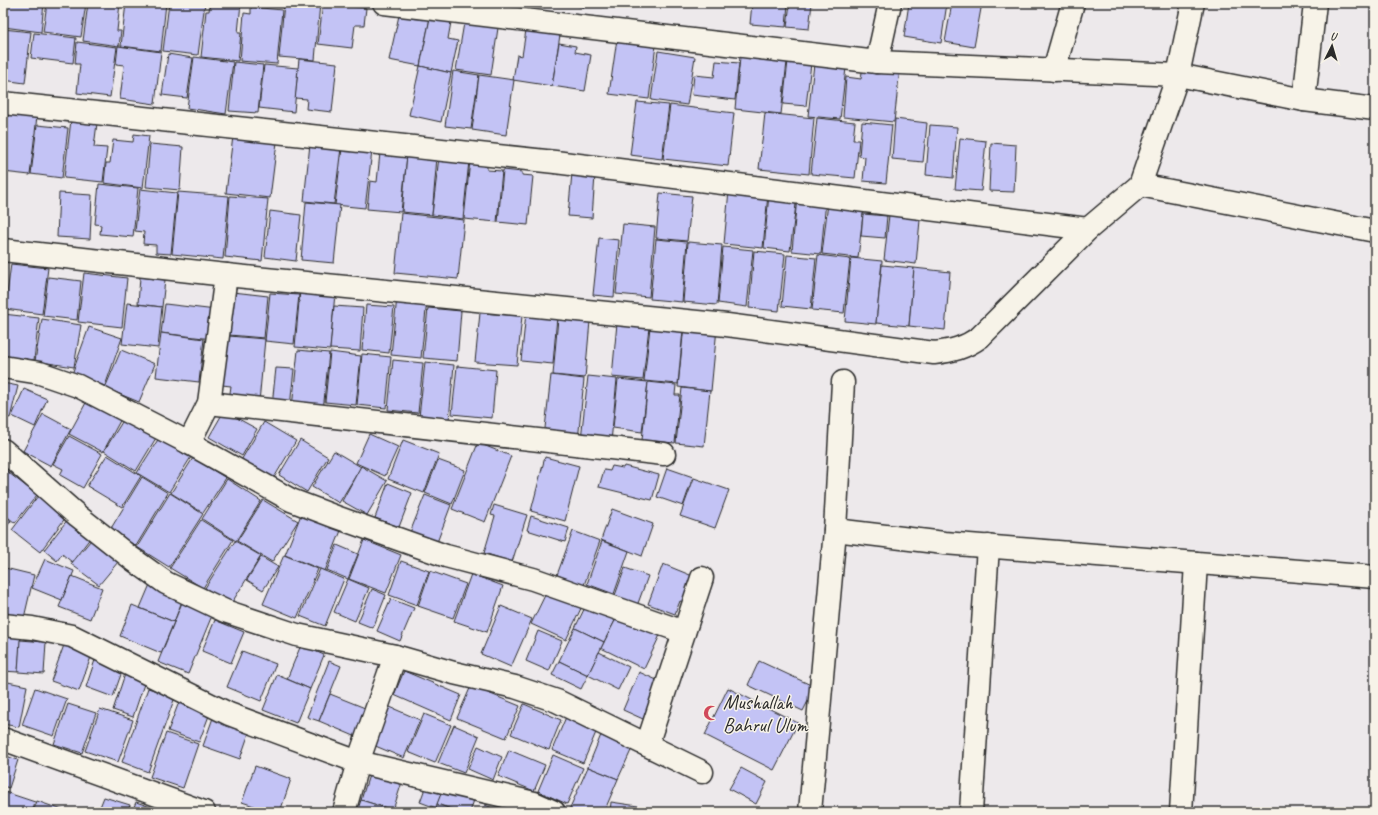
<svg xmlns="http://www.w3.org/2000/svg" width="1378" height="815" font-family="Caveat,sans-serif">
<style>
.building{fill:#c3c3f5;stroke:#2b2b2b}
.lines{fill:none;stroke-linecap:round;stroke-linejoin:round}
.minor-casing{stroke:#2b2b2b;stroke-width:25}
.minor{stroke:#f7f3e8;stroke-width:22}
.labels{text-anchor:middle;stroke-width:3;stroke-linejoin:round;paint-order:stroke}
.poi-label{font-size:20px;fill:#2b2b2b;stroke:#f7f3e8;text-anchor:start}
</style>
<rect width="100%" height="100%" fill="#ede9eb"/>
<filter id="ink" filterUnits="userSpaceOnUse"><feTurbulence type="fractalNoise" baseFrequency=".025" numOctaves="2"/><feDisplacementMap in="SourceGraphic" scale="8" xChannelSelector="R" yChannelSelector="G"/><feConvolveMatrix kernelMatrix="1 2 1 2 8 2 1 2 1" color-interpolation-filters="sRGB"/></filter>
<g filter="url(#ink)">
<g class="building">
<path d="M3 3H6L3 27Z"/>
<path d="M7 3H44L41 32 4 27Z"/>
<path d="M47 3H86L81 37 43 32Z"/>
<path d="M88 3H120L117 31H121L119 46 83 41Z"/>
<path d="M126 3H166L161 51 121 46Z"/>
<path d="M169 3H205L198 55 163 51Z"/>
<path d="M210 3H241L238 33H241L238 61 201 57 206 11H209Z"/>
<path d="M284 3H320L315 60 279 57Z"/>
<path d="M323 3 366 8 364 25H355L352 48 318 44Z"/>
<path d="M572 3H586L584 8Z"/>
<path d="M752 3H788L786 27 750 24Z"/>
<path d="M790 3H812L809 29 787 27Z"/>
<path d="M909 3H947L941 43 904 37Z"/>
<path d="M952 3H982L974 47 945 42Z"/>
<path d="M251 7 282 10 277 64 240 61 244 13 251 14Z"/>
<path d="M400 11 430 18 420 66 389 60Z"/>
<path d="M430 18 451 22 448 39 458 41 451 73 420 66Z"/>
<path d="M464 23 498 28 491 75 456 70Z"/>
<path d="M3 29 31 32 25 83 3 80Z"/>
<path d="M526 30 560 35 552 86 513 80 517 55 522 56Z"/>
<path d="M34 33 76 38 73 63 31 58Z"/>
<path d="M617 39 656 45 649 99 609 94Z"/>
<path d="M77 42 117 47 110 97 77 93 80 64H75Z"/>
<path d="M559 43 576 46 575 52 591 55 585 91 552 86Z"/>
<path d="M118 46 161 52 155 104 120 99 124 65 116 64Z"/>
<path d="M658 51 695 57 687 105 651 100Z"/>
<path d="M168 54 193 58 187 98 162 95Z"/>
<path d="M194 57 233 62 226 114 187 108Z"/>
<path d="M740 57 787 62 781 114 735 109Z"/>
<path d="M299 59 337 63 332 112 306 109 307 99 295 98Z"/>
<path d="M716 61 739 63 735 100 692 95 694 75 714 77Z"/>
<path d="M788 61 811 63 806 106 783 104Z"/>
<path d="M234 62 263 65 258 113 229 111Z"/>
<path d="M814 64 846 68 840 119 808 116Z"/>
<path d="M264 65 298 68 294 112 259 108Z"/>
<path d="M863 65 900 68 894 122 843 117 846 77 861 79Z"/>
<path d="M420 66 451 73 441 122 409 115Z"/>
<path d="M453 71 479 75 471 129 445 126Z"/>
<path d="M479 75 514 80 506 135 472 130Z"/>
<path d="M637 102 669 105 662 159 630 155Z"/>
<path d="M670 105 734 113 728 166 663 159Z"/>
<path d="M3 112 37 116 30 175 3 172Z"/>
<path d="M765 113 814 118 809 174 759 169Z"/>
<path d="M817 118 855 122 853 140H859L855 178 811 174Z"/>
<path d="M895 119 927 123 923 162 892 159Z"/>
<path d="M71 120 97 123 94 147 107 148 103 182 64 178Z"/>
<path d="M862 122 892 125 886 183 863 181 865 157 859 156Z"/>
<path d="M37 125 68 128 62 178 31 174Z"/>
<path d="M930 125 957 127 953 178 926 175Z"/>
<path d="M134 134 149 136 143 188 104 183 106 163H110L113 140 133 142Z"/>
<path d="M233 136 277 142 270 198 226 193Z"/>
<path d="M960 138 986 141 981 191 955 189Z"/>
<path d="M991 143 1016 145 1014 192 989 191Z"/>
<path d="M150 144 183 147 180 190 146 187Z"/>
<path d="M310 144 341 148 334 204 304 201Z"/>
<path d="M342 148 372 151 365 208 335 205Z"/>
<path d="M380 153 407 156 401 212 367 209 370 181 377 182Z"/>
<path d="M407 154 437 157 432 215 402 212Z"/>
<path d="M439 157 469 161 463 219 432 215Z"/>
<path d="M470 160 487 162V170L502 171 497 222 464 219Z"/>
<path d="M503 170 522 172V175L533 176 528 225 498 222Z"/>
<path d="M572 173 595 175 592 218 568 216Z"/>
<path d="M99 184 138 188 133 237 100 234 101 225 95 224Z"/>
<path d="M140 189 177 193 171 254 156 253V245L143 244 144 232 135 231Z"/>
<path d="M729 190 768 194 763 248 724 244Z"/>
<path d="M178 192 229 196 223 259 172 254Z"/>
<path d="M59 193 92 195 90 239 57 237Z"/>
<path d="M660 193 692 196 687 241 656 238Z"/>
<path d="M769 194 797 197 790 251 764 248Z"/>
<path d="M230 196 268 199 262 261 225 257Z"/>
<path d="M797 197 826 200 821 254 792 251Z"/>
<path d="M306 202 340 205 334 263 301 260Z"/>
<path d="M828 203 864 206 858 258 822 254Z"/>
<path d="M890 206 921 209 916 264 884 260Z"/>
<path d="M270 211 301 215 296 261 265 257Z"/>
<path d="M401 213 464 220 458 279 395 273Z"/>
<path d="M863 214 887 216 885 238 861 236Z"/>
<path d="M623 224 655 227 649 297 616 294Z"/>
<path d="M599 238 619 240 614 297 593 295Z"/>
<path d="M656 239 687 242 682 302 650 299Z"/>
<path d="M688 242 722 245 717 305 683 302Z"/>
<path d="M723 247 753 250 747 307 718 303Z"/>
<path d="M754 251 785 254 779 311 749 308Z"/>
<path d="M787 255 816 258 811 309 782 306Z"/>
<path d="M818 255 850 259 844 313 812 310Z"/>
<path d="M851 258 882 261 876 324 845 321Z"/>
<path d="M11 264 48 268 42 314 5 309Z"/>
<path d="M882 265 914 268 909 326 876 323Z"/>
<path d="M3 266 6 267 3 292Z"/>
<path d="M914 268 950 272 945 330 909 326Z"/>
<path d="M84 273 127 278 122 327 78 322Z"/>
<path d="M48 277 81 281 77 320 43 316Z"/>
<path d="M140 277 165 280 162 307 138 304Z"/>
<path d="M300 290 335 293 330 350 295 347Z"/>
<path d="M233 292 268 296 264 338 229 335Z"/>
<path d="M270 293 299 295 294 344 265 341Z"/>
<path d="M397 297 427 300 421 358 391 355Z"/>
<path d="M127 303 162 307 158 348 122 344Z"/>
<path d="M165 304 216 310 212 339 161 333Z"/>
<path d="M366 305 394 307 389 353 362 350Z"/>
<path d="M334 306 363 308 360 351 330 349Z"/>
<path d="M428 308 461 311 457 361 423 358Z"/>
<path d="M480 313 522 316 517 365 475 362Z"/>
<path d="M526 313 557 316 553 364 521 361Z"/>
<path d="M3 314 39 318 34 360 3 356Z"/>
<path d="M558 318 590 321 585 378 553 375Z"/>
<path d="M42 319 81 325 74 367 35 361Z"/>
<path d="M617 323 649 327 643 380 612 377Z"/>
<path d="M684 325 717 328 711 391 678 387Z"/>
<path d="M89 327 122 338 105 386 72 374Z"/>
<path d="M650 327 683 330 678 384 644 381Z"/>
<path d="M161 333 204 339 199 382 156 377Z"/>
<path d="M229 336 265 339 259 402 229 400 231 386 222 385Z"/>
<path d="M121 350 155 364 139 402 105 388Z"/>
<path d="M298 350 329 353 323 411 292 408Z"/>
<path d="M330 352 361 356 356 405 325 402Z"/>
<path d="M362 354 391 357 386 408 357 405Z"/>
<path d="M393 360 423 363 418 413 388 410Z"/>
<path d="M425 362 454 365 449 420 419 417Z"/>
<path d="M457 366 496 370 492 418 452 414Z"/>
<path d="M276 368 294 369 290 407 272 405Z"/>
<path d="M551 375 584 379 578 441 544 437Z"/>
<path d="M588 376 617 379 611 442 581 439Z"/>
<path d="M618 379 648 382 642 432 613 428Z"/>
<path d="M648 382 676 385 675 395H680L675 443 642 440Z"/>
<path d="M3 383 18 386 10 418 3 416Z"/>
<path d="M682 388 710 391 704 446 676 443Z"/>
<path d="M24 389 47 399 35 427 12 416Z"/>
<path d="M88 399 122 417 103 452 69 434Z"/>
<path d="M224 411 257 429 242 456 209 437Z"/>
<path d="M43 414 71 429 51 466 23 451Z"/>
<path d="M127 414 159 433 136 471 104 451Z"/>
<path d="M264 422 296 441 272 481 240 462Z"/>
<path d="M369 434 398 447 385 476 356 463Z"/>
<path d="M69 436 102 454 83 488 60 475 63 469 53 464Z"/>
<path d="M159 438 191 457 169 492 137 473Z"/>
<path d="M300 440 328 457 307 492 279 475Z"/>
<path d="M403 440 439 454 424 493 388 479Z"/>
<path d="M478 443 511 456 485 522 452 509Z"/>
<path d="M334 451 361 467 339 503 312 487Z"/>
<path d="M107 455 141 476 122 507 87 486Z"/>
<path d="M545 457 579 466 565 521 531 511Z"/>
<path d="M193 458 226 478 203 513 171 493Z"/>
<path d="M438 460 465 470 452 504 425 493Z"/>
<path d="M361 466 387 481 367 515 342 501Z"/>
<path d="M612 466 623 468 624 466 659 475 652 500 599 487 604 470 610 471Z"/>
<path d="M667 468 693 477 683 506 657 497Z"/>
<path d="M4 469 37 495 15 523 3 513Z"/>
<path d="M142 477 168 493 136 546 110 530Z"/>
<path d="M694 478 729 490 715 528 680 516Z"/>
<path d="M227 479 261 501 236 541 202 519Z"/>
<path d="M388 483 412 493 399 527 375 518Z"/>
<path d="M170 493 203 514 169 567 137 547Z"/>
<path d="M425 495 451 505 436 545 409 535Z"/>
<path d="M38 496 66 517 40 552 12 530Z"/>
<path d="M263 500 298 521 272 562 237 541Z"/>
<path d="M494 505 527 515 512 562 484 553 495 516 491 515Z"/>
<path d="M612 509 653 524 642 556 601 540Z"/>
<path d="M302 512 342 528 325 571 285 555Z"/>
<path d="M3 515 11 521 3 531Z"/>
<path d="M531 516 569 528 565 542 527 530Z"/>
<path d="M68 519 91 537 72 562 62 554 57 561 44 550Z"/>
<path d="M201 520 233 540 203 588 170 568Z"/>
<path d="M573 531 600 541 584 585 557 575Z"/>
<path d="M91 540 118 562 99 585 71 564Z"/>
<path d="M364 540 401 555 386 593 349 579Z"/>
<path d="M235 541 261 556 231 604 205 588Z"/>
<path d="M602 541 629 551 614 594 587 584Z"/>
<path d="M337 545 358 554 348 579 327 570Z"/>
<path d="M284 555 318 569 297 618 263 604Z"/>
<path d="M261 557 278 567 263 590 247 580Z"/>
<path d="M45 559 74 571 62 600 32 588Z"/>
<path d="M401 561 429 571 417 605 389 595Z"/>
<path d="M663 564 695 577 685 603 680 601 675 614 648 604Z"/>
<path d="M5 568 34 575 24 618 3 613V576Z"/>
<path d="M625 568 648 576 637 606 614 598Z"/>
<path d="M320 569 344 579 325 626 300 616Z"/>
<path d="M430 571 466 584 453 618 418 606Z"/>
<path d="M471 574 503 586 487 632 454 621Z"/>
<path d="M72 576 102 588 90 619 59 607Z"/>
<path d="M348 579 369 588 355 621 334 612Z"/>
<path d="M151 582 184 596 174 622 140 608Z"/>
<path d="M550 585 584 602 566 640 531 624Z"/>
<path d="M372 589 386 595 373 628 358 622Z"/>
<path d="M391 599 414 608 400 641 377 631Z"/>
<path d="M589 599 619 613 604 642 575 628Z"/>
<path d="M183 600 213 613 188 674 158 662Z"/>
<path d="M132 605 174 622 161 653 120 636Z"/>
<path d="M501 606 532 619 511 667 481 654Z"/>
<path d="M619 613 661 633 644 669 601 648Z"/>
<path d="M215 620 244 632 231 663 202 651Z"/>
<path d="M575 628 604 642 588 675 559 661Z"/>
<path d="M538 631 562 641 549 671 526 661Z"/>
<path d="M3 633 21 634 18 672 3 671Z"/>
<path d="M20 640 46 642 44 674 18 672Z"/>
<path d="M64 645 92 654 79 691 51 681Z"/>
<path d="M301 645 324 655 310 689 287 679Z"/>
<path d="M242 651 276 664 261 701 227 687Z"/>
<path d="M599 652 629 667 618 690 588 675Z"/>
<path d="M96 657 124 666 113 697 86 687Z"/>
<path d="M329 661 341 666 319 721 307 717Z"/>
<path d="M559 661 588 675 581 689 552 675Z"/>
<path d="M759 661 815 687 803 711 748 685Z"/>
<path d="M126 671 146 678 133 717 113 710Z"/>
<path d="M404 671 461 695 451 720 394 695Z"/>
<path d="M639 672 659 681 643 719 623 710Z"/>
<path d="M277 675 310 689 296 723 263 710Z"/>
<path d="M3 681 27 686 19 727 3 724Z"/>
<path d="M471 686 520 706 506 738 457 718Z"/>
<path d="M35 688 67 699 54 736 22 725Z"/>
<path d="M148 688 175 697 148 772 122 762Z"/>
<path d="M728 688 798 723 774 770 705 735Z"/>
<path d="M330 694 370 710 359 738 319 721Z"/>
<path d="M179 702 210 713 199 742 168 731Z"/>
<path d="M68 704 96 713 82 753 54 744Z"/>
<path d="M524 704 561 720 549 750 511 734Z"/>
<path d="M390 707 420 720 404 758 373 745Z"/>
<path d="M100 709 133 720 118 762 85 751Z"/>
<path d="M424 714 451 725 435 763 408 752Z"/>
<path d="M214 715 251 727 240 759 203 746Z"/>
<path d="M566 717 597 730 583 763 552 750Z"/>
<path d="M454 725 479 736 464 773 438 763Z"/>
<path d="M603 730 634 744 618 779 588 767Z"/>
<path d="M166 733 198 744 183 788 150 777Z"/>
<path d="M478 746 502 757 493 780 468 769Z"/>
<path d="M509 750 545 765 534 791 498 776Z"/>
<path d="M3 755 18 760 9 788 3 786Z"/>
<path d="M553 755 583 768 567 804 538 791Z"/>
<path d="M255 766 291 779 280 812H272L242 802Z"/>
<path d="M588 767 618 779 604 812H574L569 810Z"/>
<path d="M741 768 767 782 756 804 729 789Z"/>
<path d="M371 769 403 779 393 810 361 800Z"/>
<path d="M428 780 444 786 436 808 420 802Z"/>
<path d="M444 786 475 797 470 812H459L437 804Z"/>
<path d="M5 792 35 802 32 812H3V799Z"/>
<path d="M104 797 130 805 128 812H98Z"/>
<path d="M361 800 393 810 392 812H357Z"/>
<path d="M37 801 68 812H33Z"/>
<path d="M136 802 165 812H132Z"/>
<path d="M611 802 638 806 637 812H610Z"/>
<path d="M437 804 459 812H435Z"/>
<path d="M485 805 503 812H482Z"/>
<path d="M641 809 661 812H641Z"/>
</g>
<g class="lines">
<g class="minor-casing">
<g id="minor">
<path d="M384 3 877 62 1178 75 1304 100 1375 109"/>
<path d="M877 62 890 3"/>
<path d="M1054 70 1073 3"/>
<path d="M1304 100 1315 3"/>
<path d="M3 103 555 162 1088 229"/>
<path d="M1140 185 1375 231"/>
<path d="M3 250 226 275 727 325 934 353C952 351 965 348 980 337L1088 229 1140 185 1178 75 1193 3"/>
<path d="M3 367 40 373 78 386 189 443 291 500 336 517 446 556 533 579 684 632"/>
<path d="M843 382 835 530 944 543 1375 577"/>
<path d="M209 403 664 454"/>
<path d="M189 443 209 403 226 275"/>
<path d="M3 450 78 516 131 558 166 583 225 611 297 635 395 656 454 673 515 687 557 701 702 772"/>
<path d="M3 625 32 628 72 636 229 714 358 762 534 803 554 812"/>
<path d="M3 739 204 812"/>
<path d="M647 745 702 578"/>
<path d="M344 812 358 762 395 656"/>
<path d="M810 812 835 530"/>
<path d="M971 812 988 546"/>
<path d="M1181 812 1196 563"/>
</g>
</g>
<use href="#minor" class="minor"/>
</g>
</g>
<defs>
<g id="mosque-bare" transform="scale(1.2)"><path d="M3.5-4.9A6 6 0 1 0 3.5 4.9A5 5 0 1 1 3.5-4.9Z" fill="#d1495b" stroke="#f7f3e8" stroke-width="2.5" paint-order="stroke"/></g>
</defs>
<g fill-rule="evenodd">
<use href="#mosque-bare" x="711" y="713"/>
</g>
<g class="labels">
<g class="poi-label">
<text x="723" y="709">Mushallah<tspan x="723" dy="23">Bahrul Ulum</tspan></text>
</g>
</g>
<rect width="1378" height="815" fill="none" stroke="#f7f3e8" stroke-width="16"/>
<rect x="8" y="8" width="1362" height="799" fill="none" stroke="#2b2b2b" stroke-width="1.5" filter="url(#ink)"/>
<g transform="translate(1332 46) rotate(5)" stroke="#f7f3e8" stroke-width="3" paint-order="stroke">
<path d="M0-3L7 15L0 10L-7 15Z" fill="#2b2b2b"/>
<text y="-6" font-size="11" font-weight="bold" text-anchor="middle" fill="#2b2b2b">U</text>
</g>
</svg>
